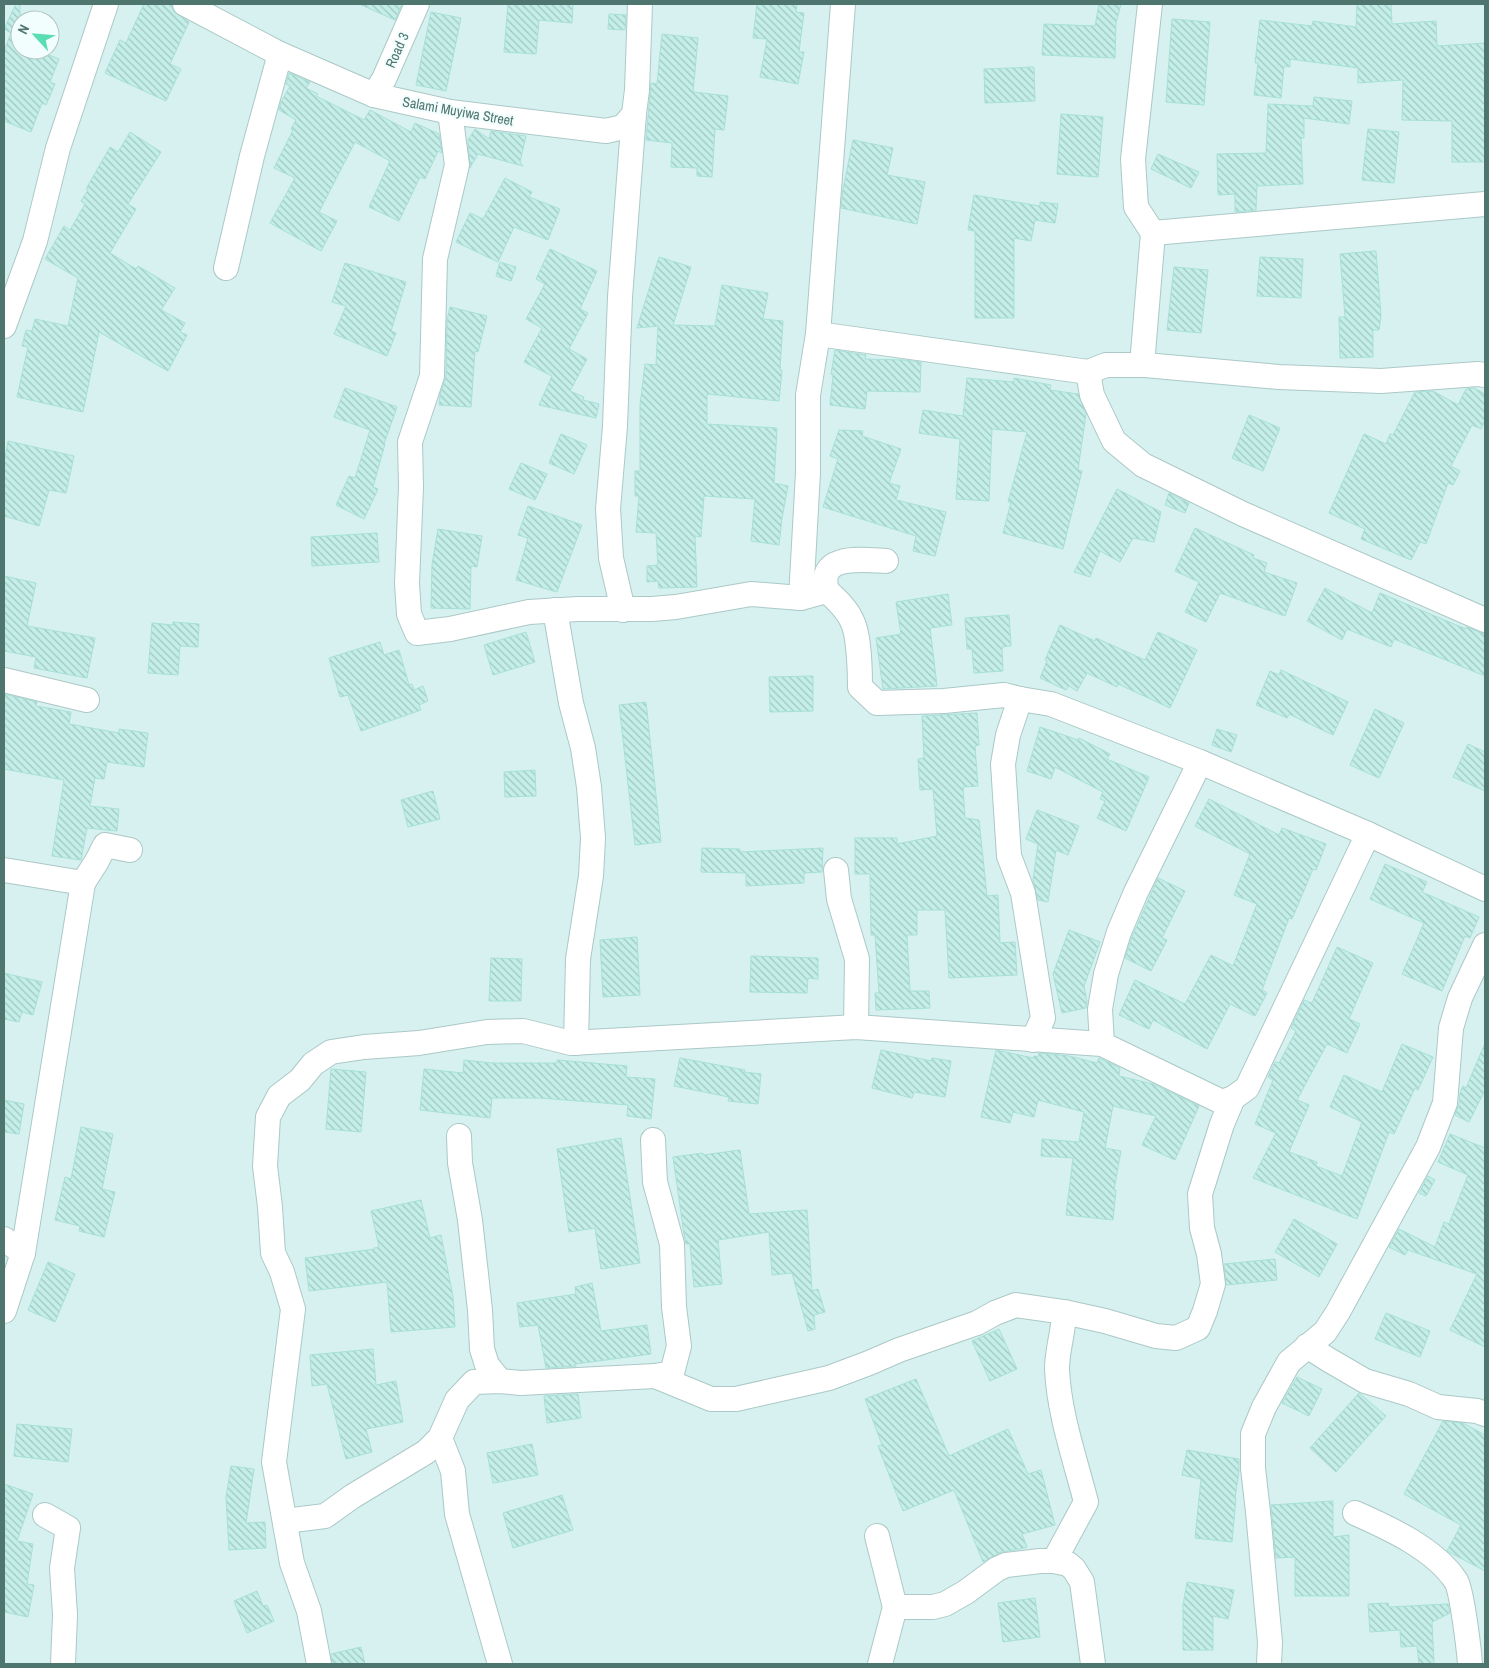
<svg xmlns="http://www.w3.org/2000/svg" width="1489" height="1668" font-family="'Archivo Narrow',sans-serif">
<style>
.residential{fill:#d7f0f0;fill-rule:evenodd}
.building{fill:url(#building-back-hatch);stroke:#a6e1d7}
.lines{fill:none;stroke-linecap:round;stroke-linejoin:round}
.minor-casing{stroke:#abc9c6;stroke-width:26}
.minor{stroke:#fff;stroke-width:24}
.labels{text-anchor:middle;stroke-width:4;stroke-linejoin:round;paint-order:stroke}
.street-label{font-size:14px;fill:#4f766e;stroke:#f2fdfe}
</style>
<defs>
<pattern id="building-back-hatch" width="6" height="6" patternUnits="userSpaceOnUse" patternTransform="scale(1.25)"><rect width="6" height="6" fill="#c4efe9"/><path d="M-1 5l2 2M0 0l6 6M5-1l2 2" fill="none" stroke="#a2c6c1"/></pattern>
</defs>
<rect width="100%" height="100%" fill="#ebfbfc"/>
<path class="residential" d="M4 4H1485V1664H4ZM20 20H50V50H20Z"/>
<g class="building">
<path d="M16 4H20V50H37L59 59 50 82 55 84 46 105 42 103 31 132 4 121V51L11 33 4 29Z"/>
<path d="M144 4H171L174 12 189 22 170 64 181 69 166 101 105 73 120 40 126 43Z"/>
<path d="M359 4H402L395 20Z"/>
<path d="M508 4H573L572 23 539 20 536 54 504 52Z"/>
<path d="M757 4H797L796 12 804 13 799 52H804L798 84 760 77 767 39 753 38Z"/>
<path d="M1099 4H1121L1116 23 1115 58 1042 55 1044 24 1095 26Z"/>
<path d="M1357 4H1391L1392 24 1436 21 1437 46 1485 43V162H1452V121L1402 120 1403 80 1358 83V68L1290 59V67L1284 66 1281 98 1254 95 1258 63H1255L1260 20 1312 26 1313 21 1356 27Z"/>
<path d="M431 12 461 18 446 91 416 85Z"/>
<path d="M609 14 626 15 625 30 608 29Z"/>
<path d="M1172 19 1210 22 1204 105 1166 102Z"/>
<path d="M662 34 698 38 693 92 728 96 724 130 715 129 712 177 697 176V168L671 167 672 143 646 140 651 83 657 84Z"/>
<path d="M1034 67 1035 101 985 103 984 69Z"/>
<path d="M289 73 310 82 306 88 318 94 316 96 364 120 370 110 411 132 415 123 439 134 442 153 438 151 425 179 420 177 399 221 369 207 390 161 355 142 319 212 337 221 321 251 270 223 295 178 274 168 293 130 291 129 296 120 279 110 281 102 290 86 286 84Z"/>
<path d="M1314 97 1352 101 1349 124 1304 118V138H1301L1303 184 1257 186 1256 210 1235 212V194L1218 195 1217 154 1266 153 1268 104 1313 106Z"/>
<path d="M1061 114 1103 117 1098 177 1057 174Z"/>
<path d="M475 129 489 139 491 131 526 136 520 162 523 166 478 154 470 168 468 140Z"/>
<path d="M1368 129 1399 132 1394 183 1362 180Z"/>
<path d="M130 132 161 152 128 204 136 209 110 253 136 269 138 266 175 288 161 310 185 323 180 332 187 335 168 371 99 332 83 412 17 397 28 347 22 346 26 330 32 331 35 319 68 326 78 278 45 259 64 226 70 230 85 204 81 201 88 190 86 189 110 147 118 152Z"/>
<path d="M853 140 893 148 887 175 925 182 917 224 841 208 843 189Z"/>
<path d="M1158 154 1199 172 1191 188 1151 169Z"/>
<path d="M505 178 532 192 529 197 560 209 548 240 514 227 498 262 456 242 470 213 483 219Z"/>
<path d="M974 195 1040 206V202L1058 204 1055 223 1035 220 1031 241 1014 238V318H975V231L968 230Z"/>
<path d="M550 249 597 271 580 309 588 313 569 349 587 359 570 391 584 397 583 400 599 404 596 418 539 405 552 376 524 362 542 328 526 319 545 284 536 279Z"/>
<path d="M1376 251 1381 316 1379 330H1373V357L1340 358 1339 317H1345L1340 254Z"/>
<path d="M659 257 691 267 673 325 715 326 722 285 768 293 763 319 783 321 780 370H782L779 401 707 394V424L777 428 774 483 788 486 782 518 779 545 751 541 755 499 704 496 701 537 695 536 697 587 659 588 658 581 647 582V566L658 565 656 533 636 532 639 496H635V471H640V405L645 364 656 365 658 326 637 328Z"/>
<path d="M1260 257 1303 259 1301 298 1257 296Z"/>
<path d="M500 262 516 267 511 281 496 276Z"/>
<path d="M345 263 406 282 391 331 396 333 387 356 334 334 346 306 332 302Z"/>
<path d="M1174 267 1208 270 1201 333 1167 330Z"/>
<path d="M450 307 487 316 478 352 475 351 471 407 439 405 440 395 446 376 447 320Z"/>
<path d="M835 350 866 355 865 359 904 360 921 362 920 392 867 391 865 409 830 405 833 375 831 374Z"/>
<path d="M967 378 1014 382V378L1051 385 1050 390 1078 394 1086 414 1078 470 1082 471 1063 549 1003 533 1011 502H1008L1027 432 992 429 989 501 956 499 960 439 919 433 923 410 963 416Z"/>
<path d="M345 388 397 407 384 444H385L373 487 378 489 364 519 336 505 349 476 355 478 370 430 334 417Z"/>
<path d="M1474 388 1485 394V420L1481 429 1472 425 1451 466 1460 471 1453 485 1448 483 1426 544 1420 542 1411 560 1361 539 1365 529 1329 513 1364 434 1386 444 1390 434 1393 435 1415 392 1433 391 1458 405 1466 389Z"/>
<path d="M1249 415 1280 428 1263 471 1232 458Z"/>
<path d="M839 430 863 431 862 436 901 449 889 483 900 486 896 500 946 512 935 556 913 551 916 536 823 507 838 459 830 456Z"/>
<path d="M561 434 587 445 574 474 549 463Z"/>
<path d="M8 441 74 456 66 493 49 490 39 526 4 516V463Z"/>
<path d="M521 463 547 474 535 500 509 489Z"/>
<path d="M1117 489 1161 512 1154 542 1133 538 1120 562 1100 551 1090 577 1074 572Z"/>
<path d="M1169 493 1189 503 1185 513 1165 505Z"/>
<path d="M528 506 582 525 557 592 516 580 528 538 518 535Z"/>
<path d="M1195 528 1254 555 1253 558 1267 563 1264 572 1297 583 1285 616 1220 593 1206 622 1185 612 1199 582 1175 571Z"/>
<path d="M438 529 482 536 477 567 471 566 470 609 431 608 432 565Z"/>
<path d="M377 533 379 562 312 566 311 537Z"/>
<path d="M4 576 36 583 27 626 95 638 87 678 34 668 36 657 4 651Z"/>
<path d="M1325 588 1372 613 1380 593 1466 629V627L1485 634V676L1394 639 1391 647 1347 629 1342 640 1307 621Z"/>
<path d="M948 594 952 625 930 628 937 686 883 689 876 638 901 634 896 602Z"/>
<path d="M1009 615 1011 646 1002 647 1003 671 974 673 972 649H967L965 618Z"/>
<path d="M173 622 199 624 198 647 180 646 178 675 148 673 152 623 173 625Z"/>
<path d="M1060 625 1095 641 1096 638 1145 660 1158 632 1197 650 1170 708 1118 684 1117 687 1087 673 1077 691 1069 686 1066 690 1040 678 1047 661 1045 660Z"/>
<path d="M526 632 535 662 493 675 484 645Z"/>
<path d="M380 642 384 655 399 650 409 685 412 684 414 690 423 686 428 701 419 705 421 710 361 731 348 695 340 697 329 658Z"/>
<path d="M1281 670 1348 702 1333 735 1289 714 1287 718 1256 705 1270 671 1279 675Z"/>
<path d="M813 676V711L770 712 769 677Z"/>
<path d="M4 694 37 702 36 706 71 712 69 724 119 733V729L148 733 144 767 107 762 104 779 95 778 90 806 119 809 117 831 87 828 81 860 52 856 64 780 4 769Z"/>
<path d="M646 702 661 842 635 845 619 705Z"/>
<path d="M1375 709 1404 723 1379 778 1350 765Z"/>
<path d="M977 713 979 745 975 746 978 786 963 787 965 818 979 820 987 896 998 895 1000 943 1015 942 1017 975 949 978 945 910H917V935H907L910 991H929L930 1008 876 1010 875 993H879L875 935H871L870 874H855V838H897V844L937 836 933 789 920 790 918 759 924 758 922 716Z"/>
<path d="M1040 727 1078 740 1079 738 1110 754 1107 759 1149 777 1126 831 1097 818 1105 801 1100 799 1103 792 1055 767 1051 779 1027 771Z"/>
<path d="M1217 729 1237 735 1231 752 1212 745Z"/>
<path d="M1468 744 1485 752V791L1453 777Z"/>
<path d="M535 770 536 796 505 797 504 772Z"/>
<path d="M433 791 440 819 408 827 401 800Z"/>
<path d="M1209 799 1279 835 1282 828 1326 844 1316 870 1313 869 1292 919 1289 918 1262 990 1267 993 1255 1016 1230 1004 1207 1049 1153 1020 1149 1029 1119 1015 1135 980 1185 1004 1211 955 1233 966 1257 904 1234 895 1250 854 1195 826Z"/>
<path d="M1037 810 1079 826 1068 855 1056 850 1048 902 1038 900 1033 880 1038 844 1026 839Z"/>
<path d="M702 848 740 849V852L823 848 822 872 804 873V883L746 886V873L701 872Z"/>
<path d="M1385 864 1427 882 1422 892 1479 917 1470 938 1465 936 1442 991 1402 974 1424 923 1370 899Z"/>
<path d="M1158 878 1185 891 1162 938 1167 940 1151 971 1125 958 1132 937Z"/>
<path d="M1069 930 1100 942 1084 986 1087 1002 1086 1008 1062 1013 1053 974Z"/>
<path d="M637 937 640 995 603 997 600 940Z"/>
<path d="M1337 947 1373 963 1349 1019 1360 1024 1347 1053 1327 1044 1297 1100 1309 1105 1289 1152 1317 1162 1316 1166 1342 1176 1362 1122 1330 1107 1344 1075 1382 1092 1402 1044 1433 1057 1418 1090 1415 1088 1394 1134 1389 1132 1357 1219 1253 1178 1276 1133 1255 1124 1273 1080 1268 1077 1275 1062 1279 1063 1296 1031 1291 1028 1304 1000 1312 1003Z"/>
<path d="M751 956 818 958V979L808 978 807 993 750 992Z"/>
<path d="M491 958 522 959 521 1001H489Z"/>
<path d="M4 973 42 982 33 1015 22 1012 19 1022 4 1019Z"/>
<path d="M1485 1043V1090L1469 1122 1455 1115 1459 1104 1460 1093 1463 1086 1466 1088Z"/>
<path d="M881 1050 931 1061 932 1058 951 1061 945 1097 914 1092 912 1098 872 1088Z"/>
<path d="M996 1050 1033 1058 1034 1056 1038 1057 1039 1053 1069 1056 1097 1063 1099 1058 1120 1068 1119 1076 1153 1084 1199 1106 1175 1160 1142 1145 1156 1116 1113 1106 1105 1148 1121 1151 1114 1190H1116L1113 1220 1066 1215 1073 1158 1041 1156 1042 1139 1079 1142 1084 1112 1038 1100 1034 1117 1013 1112 1010 1123 981 1117Z"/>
<path d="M680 1058 745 1070 744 1072 761 1074 758 1104 728 1101 729 1097 674 1086Z"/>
<path d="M464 1060 492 1063H557V1060L627 1066 626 1077 655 1079 651 1119 627 1116 628 1105 540 1098H492L490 1118 420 1110 424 1069 463 1073Z"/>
<path d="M331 1069 366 1072 361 1132 326 1129Z"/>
<path d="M4 1100 24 1104 19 1134 4 1132Z"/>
<path d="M81 1127 113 1134 102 1189 115 1192 104 1237 79 1231 80 1226 55 1220 65 1177 71 1179Z"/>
<path d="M1450 1134 1485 1148V1347L1450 1330 1477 1274 1408 1250 1405 1255 1389 1247 1399 1229 1435 1247 1444 1222 1449 1224 1468 1175 1438 1162Z"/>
<path d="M621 1138 640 1263 601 1269 595 1228 569 1232 557 1149Z"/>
<path d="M740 1150 749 1214 807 1210 812 1291 818 1289 825 1312 814 1315 815 1329 808 1331 792 1273 772 1275 769 1232 718 1240 722 1284 694 1287 690 1244H686L684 1234 673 1157 703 1153V1155Z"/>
<path d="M1428 1176 1435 1180 1426 1196 1419 1193Z"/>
<path d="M421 1200 430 1238 441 1235 453 1297 455 1327 391 1332 387 1282 309 1291 305 1258 375 1249 374 1248 379 1247 371 1211Z"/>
<path d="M1294 1219 1337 1244 1319 1277 1275 1252Z"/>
<path d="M1275 1259 1277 1280 1226 1285 1224 1264Z"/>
<path d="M48 1262 75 1274 55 1322 28 1310Z"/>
<path d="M592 1283 601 1331 647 1325 651 1354 575 1364 576 1366 546 1368 538 1325 520 1327 517 1303 576 1294 575 1287Z"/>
<path d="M1386 1313 1430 1331 1420 1357 1375 1339Z"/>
<path d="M999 1329 1017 1369 990 1381 972 1341Z"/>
<path d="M373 1349 376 1385 396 1381 403 1422 366 1429 372 1452 346 1459 327 1384 312 1386 310 1355Z"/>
<path d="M1297 1377 1322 1389 1309 1416 1282 1403Z"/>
<path d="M916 1379 949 1456 1008 1429 1028 1474 1041 1470 1055 1525 1022 1534 1027 1547 1020 1549 1001 1552 983 1562 954 1490 903 1511 878 1446 882 1445 865 1399Z"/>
<path d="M1359 1393 1386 1416 1336 1472 1310 1448Z"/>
<path d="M578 1394 581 1418 547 1423 544 1396Z"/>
<path d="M1443 1421 1463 1423 1485 1435V1571L1447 1551 1461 1525 1404 1494Z"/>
<path d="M17 1424 72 1429 68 1462 14 1456Z"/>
<path d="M532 1444 538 1475 493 1483 487 1453Z"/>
<path d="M1187 1450 1239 1459V1471L1235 1498H1236L1232 1542 1195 1538 1201 1479 1182 1475Z"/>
<path d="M231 1466 254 1469 246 1523 265 1522 266 1548 229 1550 226 1497Z"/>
<path d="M4 1484 33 1494 17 1541 33 1544 27 1584 34 1585 28 1617 4 1612V1540L6 1522H4Z"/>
<path d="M562 1495 573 1530 513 1548 503 1513Z"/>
<path d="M1333 1501V1537L1349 1535V1596H1295V1557L1276 1558 1271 1505Z"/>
<path d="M1187 1582 1234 1590 1228 1619 1213 1616V1650H1183V1605Z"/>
<path d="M257 1591 263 1606 267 1605 274 1621 247 1633 234 1601Z"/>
<path d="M1035 1598 1040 1637 1003 1642 998 1603Z"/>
<path d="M1388 1603 1389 1607 1448 1604 1450 1613 1432 1622 1434 1664H1419L1417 1646 1401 1647 1400 1630 1370 1632 1368 1604Z"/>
<path d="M361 1647 365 1664H332L331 1654Z"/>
</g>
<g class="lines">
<g class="minor-casing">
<g id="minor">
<path d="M185 4 280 54 374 95 450 112 606 131 623 127 634 114 637 90 640 4"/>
<path d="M374 95 384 79 417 4"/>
<path d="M450 112 457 165 435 259 432 376 410 442 411 487 407 583 409 614 417 633 450 629 529 612 578 609H652L676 607 751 594 801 598 827 591C836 599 847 609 852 621 859 634 860 671 860 687L877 703 944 701 1004 695 1020 699"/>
<path d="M1153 233 1485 204"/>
<path d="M226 268 252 156 280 54"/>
<path d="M4 326 35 241 58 148 106 4"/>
<path d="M818 334 1088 372 1106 365H1145L1279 377 1381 381 1478 374 1485 375"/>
<path d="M1142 365 1153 233 1136 207 1133 159 1150 4"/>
<path d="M1088 372 1092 395 1114 441 1143 465 1243 514 1485 620"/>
<path d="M827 591C816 553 863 560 886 561"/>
<path d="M801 598 808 473V395L818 334 843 4"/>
<path d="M555 610 571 703 583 748 589 787 593 838 591 876 578 959 576 1043"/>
<path d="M623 610 611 558 608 509 615 426 620 297 634 114"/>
<path d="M4 680 87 700"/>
<path d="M4 870 83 883 23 1253"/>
<path d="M836 870 839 899 857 959 856 1027"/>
<path d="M83 883 97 861 105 845 130 850"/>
<path d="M1033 1040 1043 1018 1023 893 1009 856 1003 764 1008 735 1020 699 1051 704 1200 762 1368 834 1485 889"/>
<path d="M1102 1044 1100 1009 1106 974 1119 932 1136 892 1200 762"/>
<path d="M459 1136 460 1163 470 1220 480 1310 482 1349 487 1365 500 1381"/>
<path d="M4 1239 23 1253 4 1311"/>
<path d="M1307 1346 1329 1360 1365 1381 1409 1394 1438 1407 1477 1411 1485 1414"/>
<path d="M655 1376 711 1399H736L829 1378 869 1363 899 1350 977 1323 995 1313 1016 1305 1064 1312 1105 1321 1156 1336 1176 1338 1198 1328 1205 1311 1213 1284 1209 1254 1202 1228 1200 1194 1222 1124 1233 1098"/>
<path d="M440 1438 453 1471 457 1514 500 1664"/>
<path d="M1355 1513C1389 1528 1435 1549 1456 1581 1462 1591 1469 1650 1470 1664"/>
<path d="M45 1515 68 1528 62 1568 65 1615 63 1664"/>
<path d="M285 1521 325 1516 353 1496 426 1452 440 1438 457 1400 474 1382 500 1381 521 1383 655 1376 672 1373 679 1346 674 1307 672 1244 655 1182 653 1140"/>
<path d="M877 1536 895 1607H933L945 1604 966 1592 997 1569 1006 1565 1040 1561H1054L1068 1564 1074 1569 1082 1582 1093 1664"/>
<path d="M1054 1561 1086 1502C1075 1459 1059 1414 1057 1369 1057 1349 1064 1331 1064 1312"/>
<path d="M319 1664 309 1611 292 1563 274 1462 293 1309 282 1272 273 1253 270 1207 265 1166 268 1117 279 1096 300 1080 313 1064 331 1052 364 1047 419 1043 487 1032 523 1031 571 1043 856 1027 1102 1044 1222 1102 1233 1098 1247 1088 1368 834"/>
<path d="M880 1664 895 1607"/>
<path d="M1269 1664 1270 1642 1258 1512 1253 1468V1434L1264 1407 1289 1362 1325 1332 1338 1312 1428 1147 1445 1103 1451 1028 1460 998 1485 945"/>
</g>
</g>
<use href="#minor" class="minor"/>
</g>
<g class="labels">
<g class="street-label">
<text transform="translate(397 50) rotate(-66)" y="5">Road 3</text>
<text transform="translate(458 111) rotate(10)" y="5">Salami Muyiwa Street</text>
</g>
</g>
<rect width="1489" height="1668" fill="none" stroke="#4f766e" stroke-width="10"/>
<g transform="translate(35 35) rotate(296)"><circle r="24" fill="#f2fdfe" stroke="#b1c7c4"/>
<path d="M0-4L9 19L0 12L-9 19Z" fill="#59ddb1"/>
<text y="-8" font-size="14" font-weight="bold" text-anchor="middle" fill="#4f766e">N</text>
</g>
</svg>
